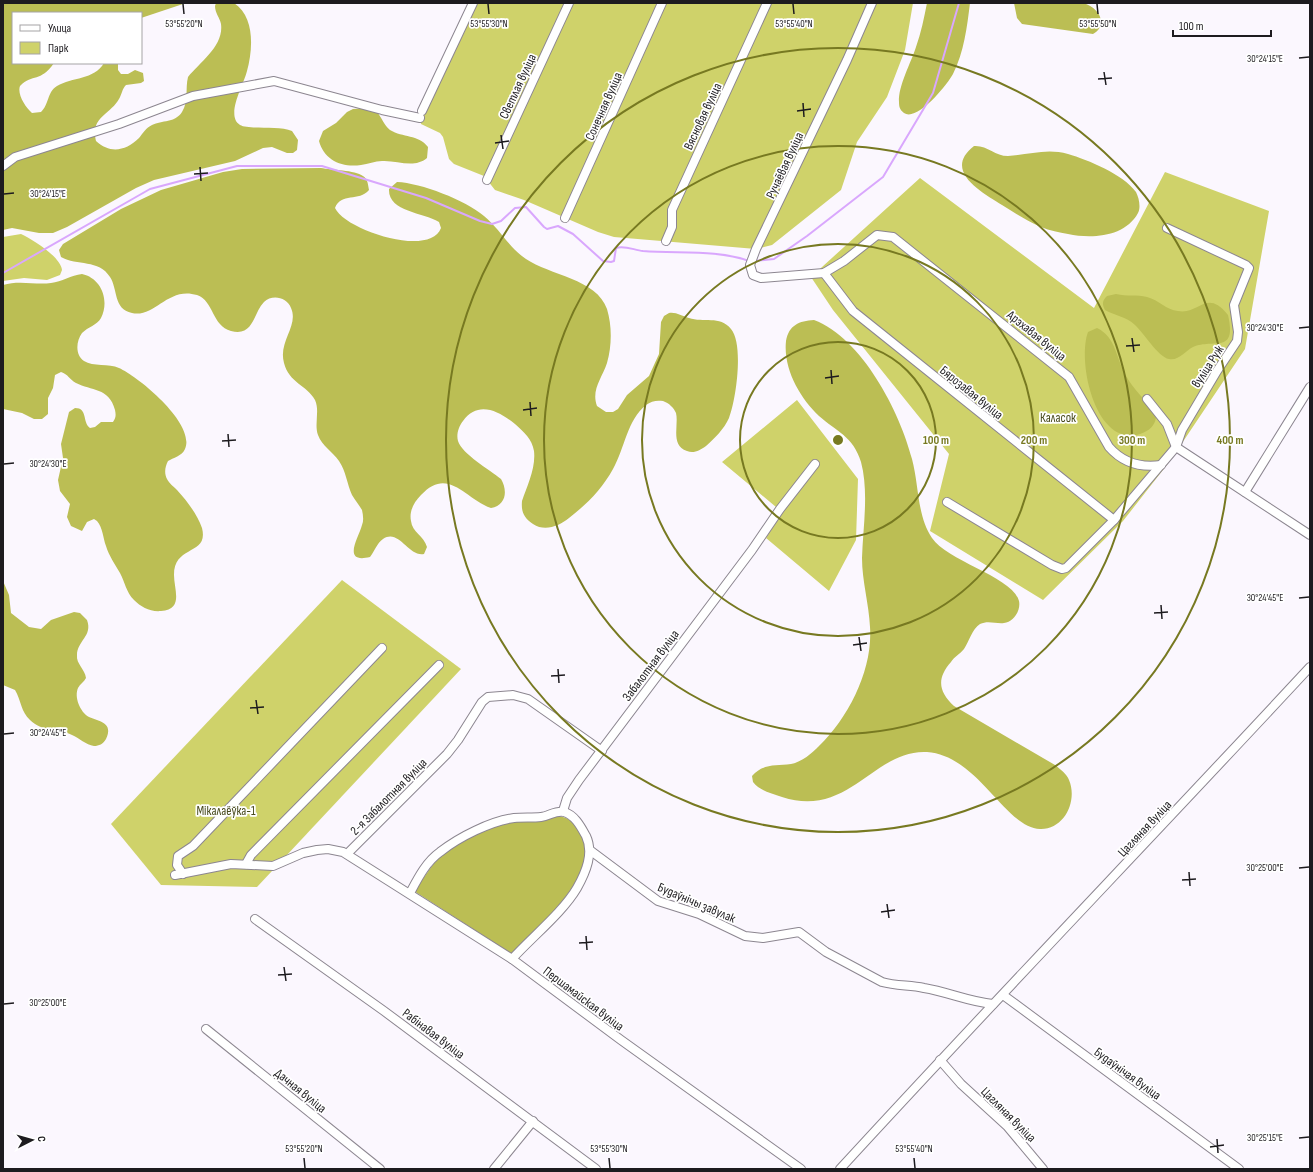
<svg xmlns="http://www.w3.org/2000/svg" width="1313" height="1172" font-family="'Sofia Sans Condensed',sans-serif">
<style>
.green{fill:#cfd26a}
.forest{fill:#bbbe54}
.lines{fill:none;stroke-linecap:round;stroke-linejoin:round}
.stream{stroke:#d9a7fd;stroke-width:2}
.minor-casing{stroke:#8c8690;stroke-width:10}
.minor{stroke:#fff;stroke-width:8}
.ticks{fill:none;stroke:#1d1b1f;stroke-width:1.5}
.ring{fill:none;stroke:#777921;stroke-width:2}
.labels{text-anchor:middle;stroke-width:3.5;stroke-linejoin:round;paint-order:stroke}
.street-label{font-size:13px;fill:#1d1b1f;stroke:#fff}
.park-label{font-size:13px;fill:#494b1f;stroke:#fff}
.ticks-label{font-size:10px;text-anchor:middle;fill:#1d1b1f;stroke:#fff;stroke-width:3.5;stroke-linejoin:round;paint-order:stroke}
.centre{fill:#777921;stroke:#fff;stroke-width:2}
.ring-label{font-size:12px;text-anchor:middle;font-weight:bold;fill:#777921;stroke:#fff;stroke-width:3.5;stroke-linejoin:round;paint-order:stroke}
</style>
<rect width="100%" height="100%" fill="#fbf7fe"/>
<g class="green">
<path d="M470 3H913L905 50 887 97 857 142 841 190 772 245 756 249 614 237 598 232 524 200 495 190 484 176 454 164 449 159 443 137 440 133 421 124 420 118Z"/>
<path d="M1165 172 1269 211 1245 349 1170 461 1123 521 1043 600 930 531 949 454 833 310 811 277 920 178 1094 308Z"/>
<path d="M21 234C32 239 61 257 62 270L60 275 47 280 24 278 3 281V237Z"/>
<path d="M797 400 858 479 856 540 829 591 766 538 782 512 722 462Z"/>
<path d="M342 580 461 669 257 887 161 885 111 824Z"/>
</g>
<g class="forest">
<path d="M3 3H186L141 18V13H13V63H54C40 83 33 73 20 86 17 94 25 107 32 113L41 112C49 105 47 92 57 86 72 77 94 80 104 63H118V70L121 74H128L135 70 143 73 144 81 141 83 126 85C122 89 122 94 119 99 110 115 90 117 96 141 110 154 126 151 139 138 143 133 146 128 152 125 162 120 175 123 182 112 189 101 185 89 188 77 200 62 224 46 221 24 220 18 215 13 215 6L216 3H234C255 17 253 49 247 71 244 84 225 116 240 125 249 130 278 125 292 131L298 140 297 150 293 153H287L272 147 263 148 235 161 154 180 136 188 67 227 53 233H39L12 228 3 230Z"/>
<path d="M927 3H970C967 27 964 52 953 74 947 85 917 122 904 113 900 110 899 107 899 102 898 86 911 63 916 47 921 33 924 18 927 3Z"/>
<path d="M1014 3C1031 3 1048 3 1064 3 1070 3 1078 2 1083 3 1099 7 1109 25 1093 34L1022 24 1017 18Z"/>
<path d="M367 108 377 112C382 118 384 125 390 130 403 138 418 134 428 147L427 158C414 169 397 160 382 161 375 161 368 164 361 165 342 168 324 160 319 141L323 131 336 123 347 112 353 109Z"/>
<path d="M974 146C987 145 995 156 1008 156 1029 155 1046 148 1068 154 1088 160 1123 174 1136 192 1139 198 1141 207 1138 213 1125 237 1092 239 1068 234 1059 232 1050 231 1041 227 1027 221 1015 213 1002 205 982 192 942 171 974 146Z"/>
<path d="M321 168C331 170 355 170 363 176 368 179 368 185 369 190 359 202 341 192 335 208 345 230 430 258 441 228L439 222C423 212 388 212 389 189L397 182C421 183 465 200 484 216 500 229 509 248 526 259 549 275 597 279 607 309 612 326 612 345 607 363 602 378 591 390 597 406L606 412H613L618 409 627 395 649 376 659 354 661 322 664 316 669 313C677 312 681 316 689 318 703 323 720 315 731 329 744 344 736 400 729 418 724 429 715 438 706 446 700 450 694 454 687 451 670 446 679 425 676 413 674 408 669 403 663 401 657 400 651 401 646 405 627 420 625 448 613 469 602 489 587 504 569 518 559 526 545 532 533 524 524 518 521 512 522 501 527 486 536 468 534 451 532 439 524 432 515 424 499 411 478 400 463 421 459 426 456 434 458 441 462 454 490 470 501 479 508 491 506 505 491 508 464 498 448 466 421 495 414 502 409 511 411 521 412 532 424 536 427 547L424 554C408 557 399 528 383 539 377 543 374 552 370 557 341 564 359 537 362 525 364 520 363 515 362 510 359 505 355 500 352 495 347 484 346 471 339 461 333 452 322 446 318 435 314 424 320 411 315 400 307 385 289 383 284 363 278 341 299 326 291 308 287 297 272 294 264 302 253 313 254 337 231 331 212 326 214 301 197 295 168 286 155 318 132 313 113 309 118 289 110 277 99 259 77 266 61 257L59 250 63 244 121 209 161 190 223 172 242 169Z"/>
<path d="M82 274C101 278 110 300 101 318 97 325 88 327 82 333 76 341 75 355 84 361 93 367 109 363 119 368 139 377 196 424 185 449 182 456 173 458 168 461 165 467 164 473 167 479 169 483 174 487 177 490 187 501 197 514 202 528 209 556 174 544 174 575 174 590 184 609 161 611 150 612 141 607 134 600 126 592 125 582 120 573 115 564 109 556 106 546 103 538 103 528 97 521L94 519 87 522 82 531 71 526 67 517 70 504 60 491 58 480 63 458 61 444 69 412 75 408C88 408 82 422 90 428L95 427 101 422H113C116 418 116 415 115 410 109 387 91 391 76 383 70 380 68 374 61 372L55 375 53 388 48 398V414L42 419H34L22 413 3 409V285C19 280 35 285 51 283 62 282 71 275 82 274Z"/>
<path d="M1116 294C1127 297 1137 294 1147 297 1159 300 1166 310 1178 311 1200 315 1206 288 1228 315 1237 355 1214 338 1193 347 1185 351 1179 361 1169 359 1158 357 1144 333 1135 325 1126 316 1115 316 1105 310 1102 304 1102 301 1107 296Z"/>
<path d="M814 320C862 338 900 412 912 459 919 485 917 516 932 538 947 561 1013 577 1019 601 1021 610 1014 622 1004 623 996 624 988 620 980 624 972 629 969 642 964 649 960 654 954 657 951 662 936 679 939 692 954 706L1055 765C1060 769 1067 774 1069 780 1078 801 1064 830 1040 829 1004 827 979 756 927 752 874 749 849 819 782 797 771 793 760 791 753 782L752 776C764 763 776 766 791 764 802 762 812 753 819 746 849 717 873 669 870 627 869 604 862 581 862 558 863 527 869 492 861 462 853 436 837 432 819 416 800 398 783 369 786 341 789 325 799 321 814 320Z"/>
<path d="M1097 328C1116 337 1116 358 1125 374 1133 390 1148 401 1156 417 1155 426 1149 431 1140 434 1095 448 1077 361 1088 332Z"/>
<path d="M3 581 9 595 11 613 29 627 41 629 51 620 74 612 80 613 87 620C93 636 77 641 77 655 76 664 85 669 86 678 84 682 80 684 78 688 74 697 80 712 89 717 99 721 114 723 106 739 103 744 99 746 94 746 86 745 79 738 72 735 58 728 42 732 30 720 21 712 21 700 15 690L3 685Z"/>
<path d="M555 816C567 816 572 821 580 830 609 867 535 930 512 954L414 891 437 859 456 845 476 834 501 824Z"/>
</g>
<g class="lines">
<g class="stream">
<path d="M754 261 774 259 807 236 883 177 933 93 959 3"/>
<path d="M3 273 150 189 237 166H322L426 198 480 221 492 224 501 221 515 208 526 207 544 227 547 229 558 226 573 234 603 261 611 262 614 261 616 248C624 245 634 250 643 251 678 254 716 249 749 261"/>
</g>
<g class="minor-casing">
<g id="minor">
<path d="M872 3 847 60 756 249 750 265 753 275 761 278 824 273 844 261 877 235 893 237 1069 377 1109 447C1123 463 1140 468 1161 465"/>
<path d="M422 111 473 3"/>
<path d="M3 166 15 157 119 124 193 96 274 81 382 110 420 118"/>
<path d="M487 180 569 3"/>
<path d="M565 218 662 3"/>
<path d="M1167 228 1246 265 1249 268 1234 305 1238 332 1237 341 1217 371 1182 430 1176 447"/>
<path d="M666 241 672 227V210L767 3"/>
<path d="M824 273 853 311 1114 520"/>
<path d="M1147 399 1167 424 1176 447"/>
<path d="M1176 447 1310 535"/>
<path d="M1245 492 1310 387"/>
<path d="M947 502 1052 565 1062 569 1066 568 1114 520 1176 447"/>
<path d="M563 811 567 798 579 780 752 550 780 509 815 464"/>
<path d="M591 851 658 901 699 914 745 936 763 938 799 932 826 952 882 982C896 986 910 985 924 988 948 992 970 1002 993 1004"/>
<path d="M347 854 447 754 458 740 482 702 488 697 513 695 528 699 602 751"/>
<path d="M246 864 251 855 439 665"/>
<path d="M183 874 177 865 178 856 193 846 382 648"/>
<path d="M175 875 231 864 273 866 303 853 317 850 328 849 343 852 512 959 621 1040 801 1169"/>
<path d="M410 893C418 878 426 862 440 852 459 837 491 821 514 818 523 817 532 818 541 817 549 816 556 810 564 812 575 815 581 827 586 836 594 853 586 872 577 888 563 912 532 937 512 959"/>
<path d="M255 919 384 1011 596 1169"/>
<path d="M1003 995 1239 1169"/>
<path d="M206 1029 380 1169"/>
<path d="M940 1060 961 1084 1007 1126 1043 1169"/>
<path d="M494 1169 533 1121"/>
<path d="M840 1169C995 1000 1154 835 1310 667"/>
</g>
</g>
<use href="#minor" class="minor"/>
</g>
<path class="ticks" d="M183 4 184 14M488 4 489 14M793 4 794 14M1097 4 1098 14M1299 58 1309 57M1104 72 1106 85M1098 79 1112 78M803 103 804 117M797 111 811 109M501 135 503 149M495 143 509 141M200 167 201 181M194 174 208 173M4 194 14 193M1299 328 1309 327M1132 338 1134 352M1126 346 1140 345M831 370 832 384M825 378 839 376M530 402 531 416M523 410 537 408M228 434 229 447M222 441 236 440M4 464 14 463M1299 598 1309 597M1161 605 1162 619M1154 613 1168 612M859 637 861 651M853 645 867 643M558 669 559 683M551 676 565 675M256 700 258 714M250 708 264 707M4 734 14 733M1299 868 1309 867M1189 872 1190 886M1182 880 1196 879M887 904 889 918M881 912 895 910M586 936 587 950M579 943 593 942M284 967 286 981M278 975 292 974M4 1004 14 1003M1299 1138 1309 1137M1217 1139 1218 1153M1210 1147 1224 1145M304 1158 305 1168M609 1158 610 1168M914 1158 915 1168"/>
<g class="ring">
<circle cx="838" cy="440" r="98"/>
<circle cx="838" cy="440" r="196"/>
<circle cx="838" cy="440" r="294"/>
<circle cx="838" cy="440" r="392"/>
</g>
<g class="labels">
<g class="street-label">
<text transform="translate(517 86) rotate(-65)" y="5">Светлая вуліца</text>
<text transform="translate(603 106) rotate(-66)" y="5">Сонечная вуліца</text>
<text transform="translate(702 116) rotate(-65)" y="5">Вясновая вуліца</text>
<text transform="translate(784 165) rotate(-65)" y="5">Ручаёвая вуліца</text>
<text transform="translate(1037 335) rotate(39)" y="5">Арэхавая вуліца</text>
<text transform="translate(1207 366) rotate(-57)" y="5">вуліца Руж</text>
<text transform="translate(972 392) rotate(39)" y="5">Бярозавая вуліца</text>
<text transform="translate(650 665) rotate(-53)" y="5">Забалотная вуліца</text>
<text transform="translate(388 796) rotate(-45)" y="5">2-я Забалотная вуліца</text>
<text transform="translate(1144 828) rotate(-47)" y="5">Цагляная вуліца</text>
<text transform="translate(697 902) rotate(23)" y="5">Будаўнічы завулак</text>
<text transform="translate(584 998) rotate(37)" y="5">Першамайская вуліца</text>
<text transform="translate(434 1033) rotate(37)" y="5">Рабінавая вуліца</text>
<text transform="translate(1128 1073) rotate(36)" y="5">Будаўнічая вуліца</text>
<text transform="translate(301 1090) rotate(39)" y="5">Дачная вуліца</text>
<text transform="translate(1009 1114) rotate(45)" y="5">Цагляная вуліца</text>
</g>
<g class="park-label">
<text x="1058" y="422">Каласок</text>
<text x="226" y="815">Мікалаёўка-1</text>
</g>
</g>
<g class="ticks-label">
<text x="184" y="27">53°55'20"N</text>
<text x="489" y="27">53°55'30"N</text>
<text x="794" y="27">53°55'40"N</text>
<text x="1098" y="27">53°55'50"N</text>
<text x="1265" y="62">30°24'15"E</text>
<text x="48" y="197">30°24'15"E</text>
<text x="1265" y="331">30°24'30"E</text>
<text x="48" y="467">30°24'30"E</text>
<text x="1265" y="601">30°24'45"E</text>
<text x="48" y="736">30°24'45"E</text>
<text x="1265" y="871">30°25'00"E</text>
<text x="48" y="1006">30°25'00"E</text>
<text x="1265" y="1141">30°25'15"E</text>
<text x="304" y="1152">53°55'20"N</text>
<text x="609" y="1152">53°55'30"N</text>
<text x="914" y="1152">53°55'40"N</text>
</g>
<circle cx="838" cy="440" r="6" class="centre"/>
<g class="ring-label">
<text x="936" y="444">100 m</text>
<text x="1034" y="444">200 m</text>
<text x="1132" y="444">300 m</text>
<text x="1230" y="444">400 m</text>
</g>
<rect width="1313" height="1172" fill="none" stroke="#1d1b1f" stroke-width="8"/>
<rect x="12" y="12" width="130" height="52" fill="#ffffff" stroke="#a5a4a5"/>
<rect x="20" y="25" width="20" height="6" fill="#ffffff" stroke="#a5a4a5"/>
<text x="48" y="32" font-size="12" fill="#1d1b1f">Улица</text>
<rect x="20" y="42" width="20" height="12" fill="#cfd26a" stroke="#a5a4a5"/>
<text x="48" y="52" font-size="12" fill="#1d1b1f">Парк</text>
<g transform="translate(32 1140) rotate(84)" stroke="#ffffff" stroke-width="3" paint-order="stroke">
<path d="M0-3L7 15L0 10L-7 15Z" fill="#1d1b1f"/>
<text y="-6" font-size="11" font-weight="bold" text-anchor="middle" fill="#1d1b1f">С</text>
</g>
<path d="M1173 30v6h98v-6" fill="none" stroke="#1d1b1f" stroke-width="2"/>
<text x="1179" y="30" font-size="12" fill="#1d1b1f" stroke="#ffffff" stroke-width="3" paint-order="stroke">100 m</text>
</svg>
